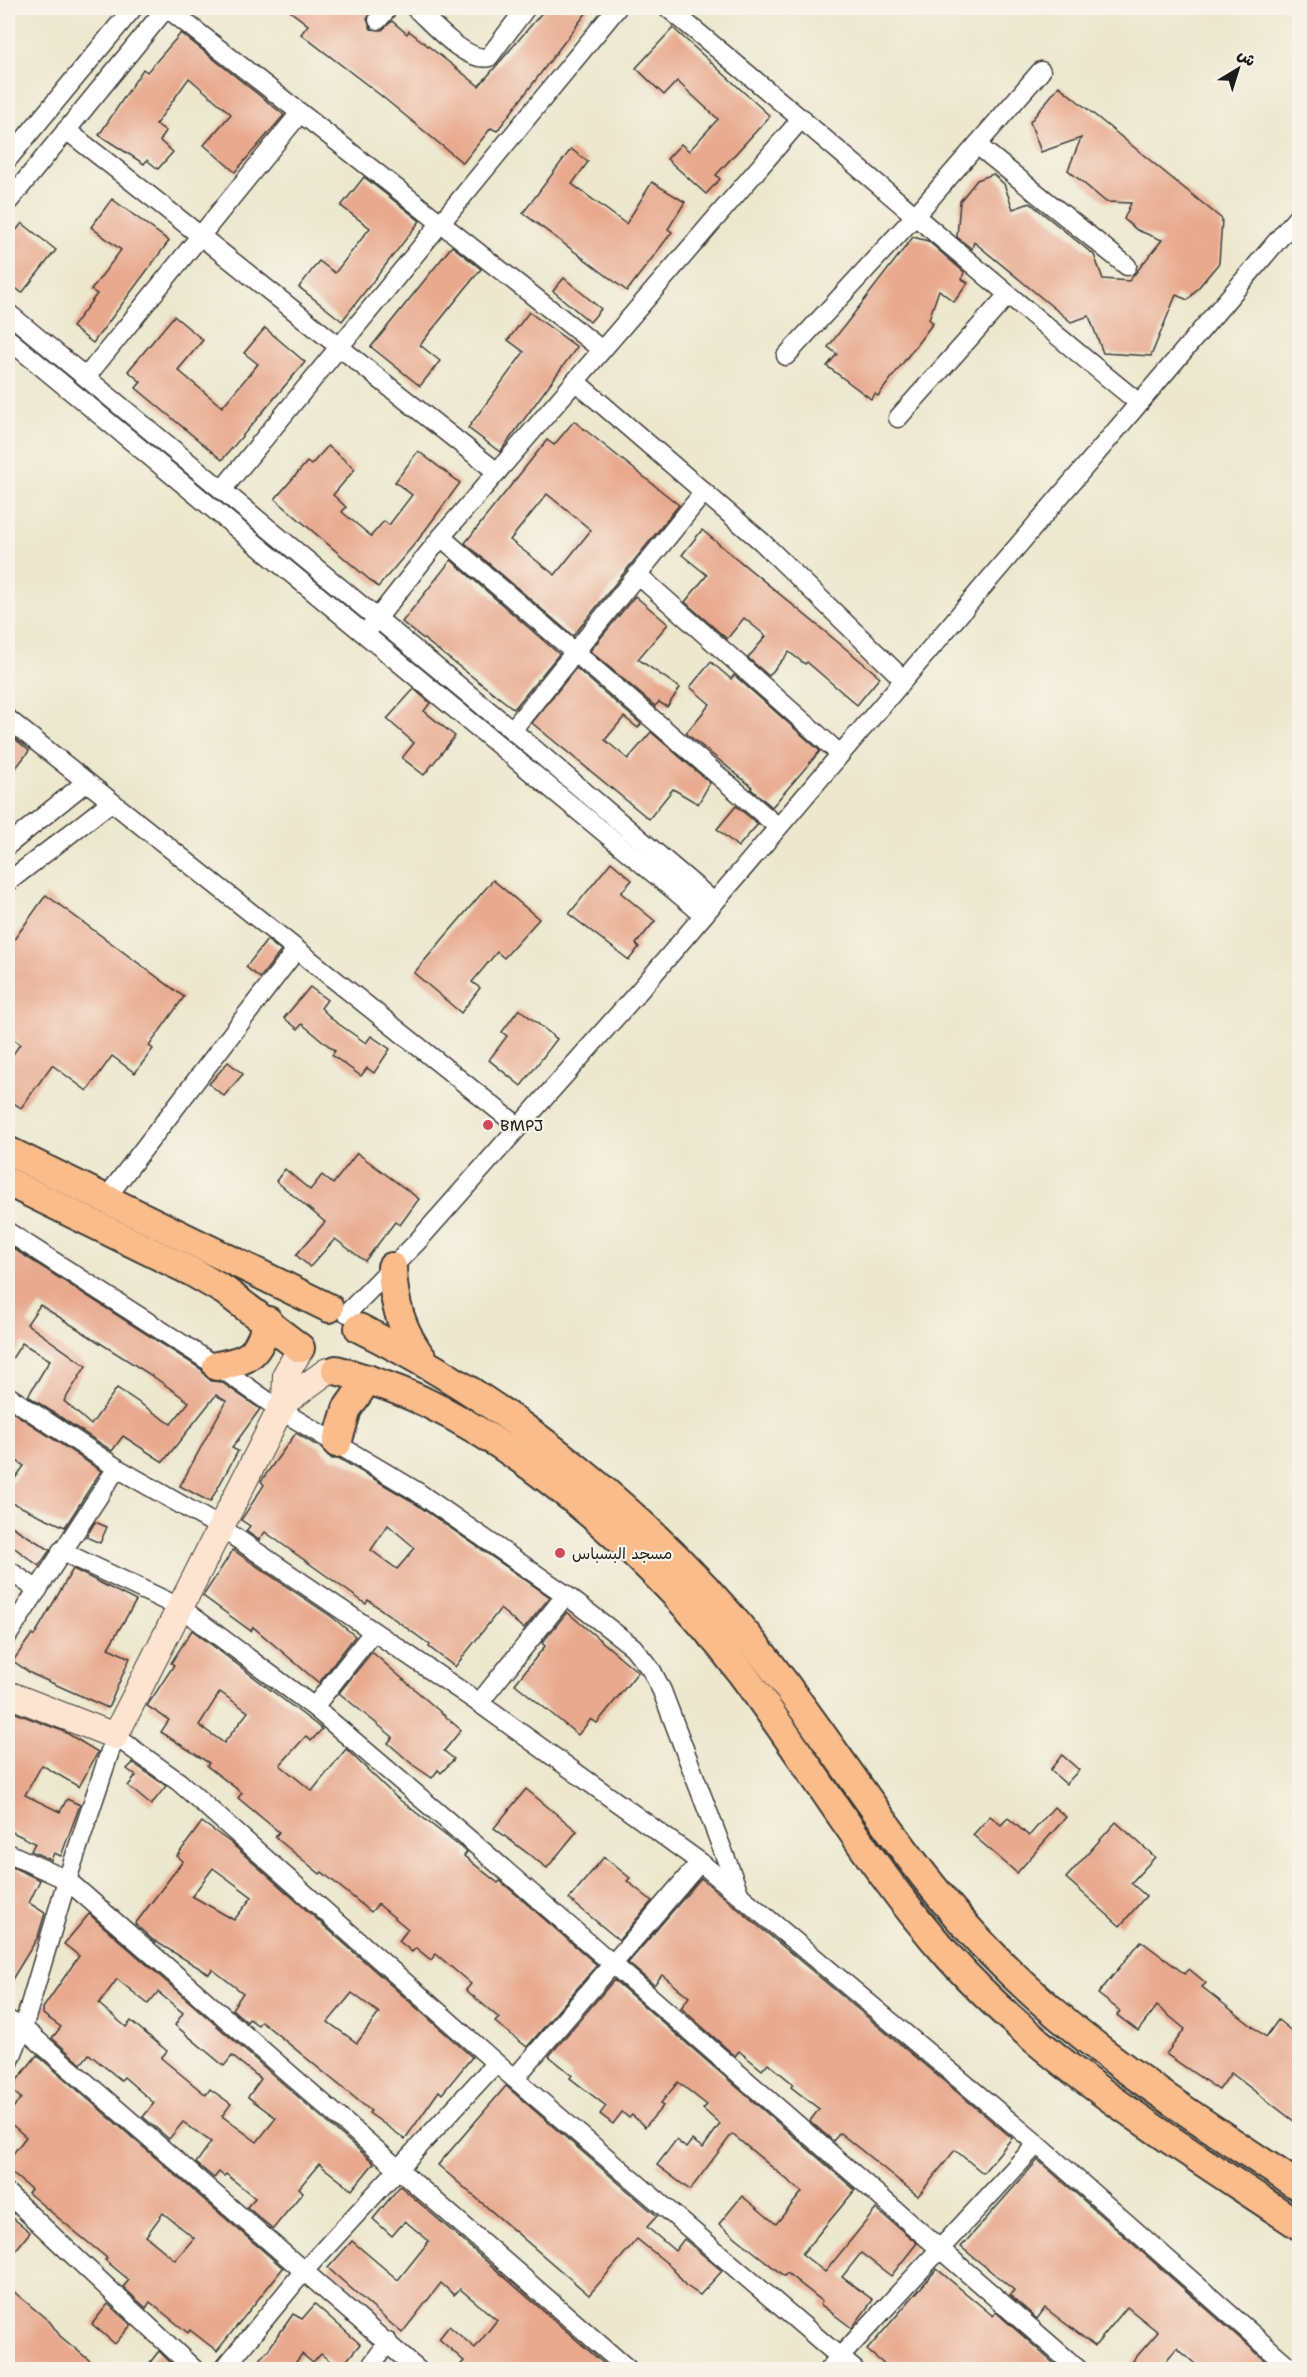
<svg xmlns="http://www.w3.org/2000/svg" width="1307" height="2377" font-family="'Shantell Sans','Playpen Sans Arabic',sans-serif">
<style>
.building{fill:#e8a98e;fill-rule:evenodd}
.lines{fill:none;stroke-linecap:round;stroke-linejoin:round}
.street-casing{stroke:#3b3a37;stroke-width:21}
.secondary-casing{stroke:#3b3a37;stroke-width:28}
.primary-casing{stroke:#3b3a37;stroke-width:32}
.street{stroke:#fff;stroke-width:18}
.secondary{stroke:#fde4d0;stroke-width:26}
.primary{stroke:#f9bc8a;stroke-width:28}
.poi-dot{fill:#d1495b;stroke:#f7f3e8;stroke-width:2}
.labels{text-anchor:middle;stroke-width:4.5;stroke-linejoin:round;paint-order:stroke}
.poi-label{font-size:16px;fill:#1c1c1c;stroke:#f7f3e8;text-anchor:start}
</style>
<rect width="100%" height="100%" fill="#f7f3e8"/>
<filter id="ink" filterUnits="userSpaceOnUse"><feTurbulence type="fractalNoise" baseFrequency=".0167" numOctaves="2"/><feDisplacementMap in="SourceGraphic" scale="12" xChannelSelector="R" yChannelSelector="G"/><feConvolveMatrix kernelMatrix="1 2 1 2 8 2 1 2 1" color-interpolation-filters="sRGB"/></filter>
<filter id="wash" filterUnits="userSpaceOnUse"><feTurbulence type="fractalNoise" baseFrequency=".008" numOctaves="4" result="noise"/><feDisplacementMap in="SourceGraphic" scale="24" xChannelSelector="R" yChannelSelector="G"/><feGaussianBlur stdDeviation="1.35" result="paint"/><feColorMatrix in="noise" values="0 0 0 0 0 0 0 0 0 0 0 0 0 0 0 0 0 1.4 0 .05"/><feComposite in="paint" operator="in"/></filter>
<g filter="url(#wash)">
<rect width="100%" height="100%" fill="#ece7cd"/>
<g id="blocks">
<g class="building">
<path d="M286 8H374L367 19 371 29 382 30 392 21 407 34 409 31 479 86 546 8H590L497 131 491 128 463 163 379 94 301 34 308 25Z"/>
<path d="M673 28 770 116 716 175 720 179 706 194 667 159 681 144 689 151 718 119 677 81 664 95 636 68Z"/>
<path d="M181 33 284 115 235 172 204 145 231 114 189 78 156 124 166 131 160 141 173 152 158 169 147 160 144 164 99 135 143 69 147 72Z"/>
<path d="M1059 86 1222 219 1219 263 1188 300 1176 295 1151 356 1103 353 1089 316 1071 322 974 242 972 249 957 237 960 201 977 180 993 174 1004 184 1013 209 1030 203 1094 255 1103 279 1129 281 1162 240 1137 230 1124 219 1131 203 1106 202 1068 170 1081 138 1041 152 1030 122Z"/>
<path d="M571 149 588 162 572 184 626 224 652 182 685 202 668 229 672 232 627 291 523 213Z"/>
<path d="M364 177 420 221 342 321 299 287 319 261 335 273 370 228 341 206Z"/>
<path d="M112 199 169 241 93 343 72 327 97 294 91 290 121 250 91 227Z"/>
<path d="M22 223 56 250 22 293 8 282V241Z"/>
<path d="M913 237 928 241 964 272 962 279 968 283 954 302 939 290 929 319 933 323 878 396 875 394 871 399 827 366 837 354 828 347Z"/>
<path d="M452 246 481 269 420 345 440 361 420 386 371 347Z"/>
<path d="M564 278 601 309 590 322 553 291Z"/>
<path d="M529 312 577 347 500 452 468 428 524 352 508 340Z"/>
<path d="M174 316 203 340 178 370 222 407 258 364 244 353 265 328 305 362 222 460 136 388 141 382 128 371Z"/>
<path d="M574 421 679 505 573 636 465 543 547 440 554 445ZM547 494 591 530 555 575 510 540Z"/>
<path d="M328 446 355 469 333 495 346 507 342 512 371 536 384 521 389 525 412 495 395 482 418 451 460 483 418 540 378 587 275 499 307 462 311 465Z"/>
<path d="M702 530 880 677 857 705 807 662 805 664 789 652 769 676 748 658 766 636 744 618 727 639 685 602 707 575 682 555Z"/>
<path d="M451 560 559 654 514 709 402 622Z"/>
<path d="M635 596 668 624 638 659 680 688 667 707 659 702 655 706 590 651Z"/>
<path d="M711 662 731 679 734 675 820 751 772 807 751 789 752 787 686 733 710 704 690 687Z"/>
<path d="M576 668 641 724 638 728 624 717 605 740 628 759 651 732 710 783 698 804 673 789 649 819 532 723Z"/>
<path d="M414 689 430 703 424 711 455 736 424 775 402 758 414 743 387 719Z"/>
<path d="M8 733 29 751 8 778Z"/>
<path d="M736 806 758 824 738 847 717 829Z"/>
<path d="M611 862 632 880 621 893 655 921 636 944 639 947 629 960 569 914Z"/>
<path d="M493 880 539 919 504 958 497 952 472 982 480 988 461 1013 414 973Z"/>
<path d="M46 895 184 997 149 1046 153 1049 135 1073 112 1056 87 1091 52 1065 21 1108 8 1099V1062L20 1044 8 1035V948Z"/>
<path d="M267 940 281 951 260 978 246 967Z"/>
<path d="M310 987 327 1000 321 1008 333 1020 366 1043 371 1036 390 1049 374 1073 367 1068 361 1076 332 1055 335 1051 302 1024 298 1029 284 1018Z"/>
<path d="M519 1009 557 1039 521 1086 489 1060 507 1036 502 1032Z"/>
<path d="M228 1062 243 1074 224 1096 209 1084Z"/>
<path d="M357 1153 419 1199 400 1225 395 1222 365 1261 335 1239 310 1267 296 1255 325 1222 276 1181 285 1169 310 1190 322 1175 333 1184Z"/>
<path d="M8 1245 201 1369 211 1381 221 1382 260 1409 232 1448 238 1451 210 1502 180 1486 226 1401 216 1395 163 1462 123 1436 112 1451 28 1396 50 1360 22 1343 8 1365ZM40 1305 154 1377 189 1402 171 1424 117 1388 91 1425 64 1401 86 1366 27 1324Z"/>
<path d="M8 1409 101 1471 65 1527 8 1501V1488L24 1466 8 1455Z"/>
<path d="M296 1433 321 1448 332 1459H340L410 1500 550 1597 524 1629 500 1609 455 1667 429 1647 430 1645 368 1600 366 1604 265 1532 259 1540 246 1531 250 1526 241 1520 264 1485 261 1481ZM388 1525 415 1548 397 1569 371 1550Z"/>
<path d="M95 1522 107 1527 100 1543 86 1537Z"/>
<path d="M8 1524 50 1550 39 1566 8 1543Z"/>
<path d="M233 1550 332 1617 355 1636 319 1683 253 1627 251 1631 203 1596Z"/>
<path d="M73 1569 136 1601 108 1648 130 1658 108 1708 32 1674 13 1661 32 1634 34 1636Z"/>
<path d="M567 1612 638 1672 597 1723 591 1719 578 1735 515 1684 545 1646 542 1643Z"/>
<path d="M192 1630 322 1729 311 1741 306 1736 280 1765 312 1791 346 1749 396 1797 467 1852 464 1856 498 1883 500 1881 505 1885 597 1965 527 2047 495 2022 499 2018 466 1990 471 1984 436 1954 431 1960 416 1948 412 1952 399 1941 408 1929 378 1904 371 1912 322 1872 320 1874 275 1837 279 1832 238 1798 242 1793 207 1766 209 1763 161 1732 169 1720 147 1706 174 1665 171 1663ZM220 1692 248 1712 224 1743 199 1725Z"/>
<path d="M372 1652 461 1730 444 1751 454 1759 441 1773 438 1770 432 1778 413 1765 388 1743 393 1737 339 1693Z"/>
<path d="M8 1710 65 1732 98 1752 79 1787 42 1765 25 1795 60 1812 67 1799 80 1805 61 1856 54 1853 51 1860 31 1851 35 1843 8 1830Z"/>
<path d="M1062 1755 1079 1770 1066 1784 1050 1770Z"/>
<path d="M133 1763 166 1786 151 1805 128 1786 136 1776 127 1769Z"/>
<path d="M526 1789 577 1831 547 1868 494 1828Z"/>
<path d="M1054 1807 1066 1817 1017 1873 973 1835 990 1816 1001 1825 1008 1818 1029 1836Z"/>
<path d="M202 1822 231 1843 472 2057 442 2094 439 2091 405 2139 369 2113 371 2111 261 2021 258 2025 249 2019 247 2022 232 2009 243 1993 212 1969 209 1974 153 1940 135 1924 183 1861 177 1856ZM213 1868 252 1897 234 1920 192 1896ZM352 1993 379 2013 357 2043 328 2022Z"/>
<path d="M1116 1822 1155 1857 1131 1883 1146 1896 1120 1926 1066 1878Z"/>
<path d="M604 1857 630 1878 627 1881 652 1901 619 1940 569 1899Z"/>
<path d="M8 1865 40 1880 29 1903 45 1913 38 1937 8 1986Z"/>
<path d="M701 1878 1012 2138 983 2173 955 2150 918 2196 840 2133 833 2141 810 2121 819 2109 791 2087 793 2084 768 2063 762 2070 739 2051 735 2056 681 2008 689 1997 662 1975 654 1985 628 1963Z"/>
<path d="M89 1914 374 2163 352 2190 319 2164 299 2188 303 2192 273 2229 247 2207 255 2198 226 2174 224 2176 219 2172 214 2178 196 2163 211 2142 183 2122 169 2139 143 2117 154 2103 124 2077 121 2080 89 2054 81 2064 52 2038 61 2027 43 2014V2008L79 1956 64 1944ZM117 1979 148 2004 158 1992 183 2013 175 2025 224 2066 232 2056 261 2079 248 2097 276 2118 257 2142 222 2116 231 2104 210 2089 206 2095 161 2058 167 2051 131 2021 126 2027 99 2004Z"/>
<path d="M1141 1941 1185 1974 1189 1969 1206 1983 1202 1987 1266 2037 1278 2020 1299 2037V2125L1231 2073 1219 2090 1166 2054 1185 2029 1157 2006 1138 2031 1117 2015 1120 2011 1098 1994Z"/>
<path d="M614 1980 855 2190 802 2254 825 2272 876 2209 917 2243 891 2276 861 2253 842 2277 873 2300 852 2328 820 2304 822 2301 787 2273 784 2276 719 2224 742 2196 776 2224 802 2192 732 2134 690 2190 657 2165 676 2140 686 2148 692 2140 703 2148 720 2124 703 2109 707 2105 678 2082 660 2104 663 2106 645 2127 632 2115 629 2118 622 2112 613 2124 600 2114 606 2106 570 2078 572 2075 549 2056Z"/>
<path d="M37 2055 283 2268 217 2351 190 2330 188 2333 150 2302 146 2308 123 2287 129 2280 105 2260 107 2258 28 2193 31 2189 8 2170V2160L26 2137 8 2121V2114L21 2098 10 2089ZM163 2213 194 2238 175 2260 146 2236Z"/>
<path d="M506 2086 657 2216 647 2227 675 2251 684 2239 722 2271 700 2295 685 2285 673 2268 637 2239 589 2295 438 2165Z"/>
<path d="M1038 2160 1268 2363 1263 2370H1202L1177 2348 1158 2370H1125L1158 2332 1127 2307 1095 2346 1045 2308 1037 2319 1010 2295 1014 2290 961 2247Z"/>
<path d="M400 2186 611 2370H456L464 2361 439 2339 449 2326 475 2348 497 2320 460 2289 454 2295 441 2283 402 2333 388 2321 328 2268 352 2241 398 2280 429 2241 405 2221 392 2236 373 2219Z"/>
<path d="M8 2214 30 2232 8 2260Z"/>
<path d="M937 2269 993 2316 996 2312 1061 2370H891L867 2350Z"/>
<path d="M8 2287 50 2322 60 2336 101 2370H8Z"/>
<path d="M108 2304 131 2325 115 2344 92 2324Z"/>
<path d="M315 2304 360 2344 340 2369 321 2354 313 2363 302 2354 290 2370H249L268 2350 293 2314 302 2319Z"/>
<path d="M159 2351 178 2370H144Z"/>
</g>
</g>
</g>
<g filter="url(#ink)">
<use href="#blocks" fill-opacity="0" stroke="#3b3a37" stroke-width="1.5"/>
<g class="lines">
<g class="street-casing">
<g id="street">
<path d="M167 8 602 350"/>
<path d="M415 8C432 23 466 63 489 57L526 8"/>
<path d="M668 8C827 138 980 274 1139 403"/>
<path d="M378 20 388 8"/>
<path d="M66 130C211 242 352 359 497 472"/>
<path d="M977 145 1127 266"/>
<path d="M8 159 133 8"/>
<path d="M8 202 166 8"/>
<path d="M8 313 512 730 714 902"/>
<path d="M8 339 704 915"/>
<path d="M786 356 915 216 1041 71"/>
<path d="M86 377 300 113"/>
<path d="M575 381 762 542 903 679"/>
<path d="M898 418 1007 296"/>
<path d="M222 490 617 8"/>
<path d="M441 537 778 827"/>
<path d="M638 575 840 754"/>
<path d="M369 629 441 537 802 118"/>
<path d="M8 719 518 1126"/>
<path d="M512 730 704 492"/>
<path d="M8 845 86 782"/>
<path d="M8 882 111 802"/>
<path d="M106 1198 296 950"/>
<path d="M8 1232 229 1374 280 1410 416 1491 566 1595 633 1647 652 1671 662 1691 739 1893"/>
<path d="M347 1313 416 1243 640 990 1300 214"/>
<path d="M8 1396 117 1468 220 1527 479 1703 700 1862 1037 2144 1293 2370"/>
<path d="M61 1551 181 1608 314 1707 484 1852 1079 2370"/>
<path d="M8 1570 38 1590"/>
<path d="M8 1635 117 1468"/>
<path d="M479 1703 566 1595"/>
<path d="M314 1707 373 1632"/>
<path d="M8 1853 67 1880 629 2370"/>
<path d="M8 2020 23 2028 418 2370"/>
<path d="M8 2065 23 2028 67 1880 115 1736 179 1782 496 2063 855 2370"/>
<path d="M515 2078 700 1862"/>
<path d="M8 2194 195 2370"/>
<path d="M223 2370 303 2272 496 2063"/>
<path d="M368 2370 388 2342"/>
<path d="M828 2370 1037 2144"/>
</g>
</g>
<g class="secondary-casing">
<g id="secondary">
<path d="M285 1402 286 1374 300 1350"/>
<path d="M8 1694 115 1736 280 1410 285 1402 327 1371"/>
</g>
</g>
<g class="primary-casing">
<g id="primary">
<path d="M8 1151 329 1308"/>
<path d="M8 1182 192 1272 225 1291 300 1348"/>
<path d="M392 1267C393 1303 402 1333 424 1361"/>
<path d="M359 1328C512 1404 652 1517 759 1650 838 1749 902 1862 991 1953 1082 2047 1191 2115 1300 2187"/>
<path d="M217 1366C252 1360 257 1354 268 1321"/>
<path d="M336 1370C368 1379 399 1389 429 1404 539 1457 663 1570 737 1667 810 1763 870 1869 951 1959 1049 2068 1178 2144 1300 2226"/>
<path d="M337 1443 347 1409 368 1379"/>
</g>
</g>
<use href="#street" class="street"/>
<use href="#secondary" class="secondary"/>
<use href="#primary" class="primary"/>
</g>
</g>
<g class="poi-dot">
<circle cx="488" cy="1125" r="6"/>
<circle cx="560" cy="1553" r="6"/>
</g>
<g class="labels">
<g class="poi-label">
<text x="500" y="1131">BMPJ</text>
<text x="572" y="1559">مسجد البسباس</text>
</g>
</g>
<rect width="1307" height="2377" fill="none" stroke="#f7f3e8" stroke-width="30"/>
<g transform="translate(1238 69) rotate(38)" stroke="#f7f3e8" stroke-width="4.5" paint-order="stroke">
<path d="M0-4.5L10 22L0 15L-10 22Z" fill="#1c1c1c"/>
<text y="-9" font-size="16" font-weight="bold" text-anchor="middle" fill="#1c1c1c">ش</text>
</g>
</svg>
